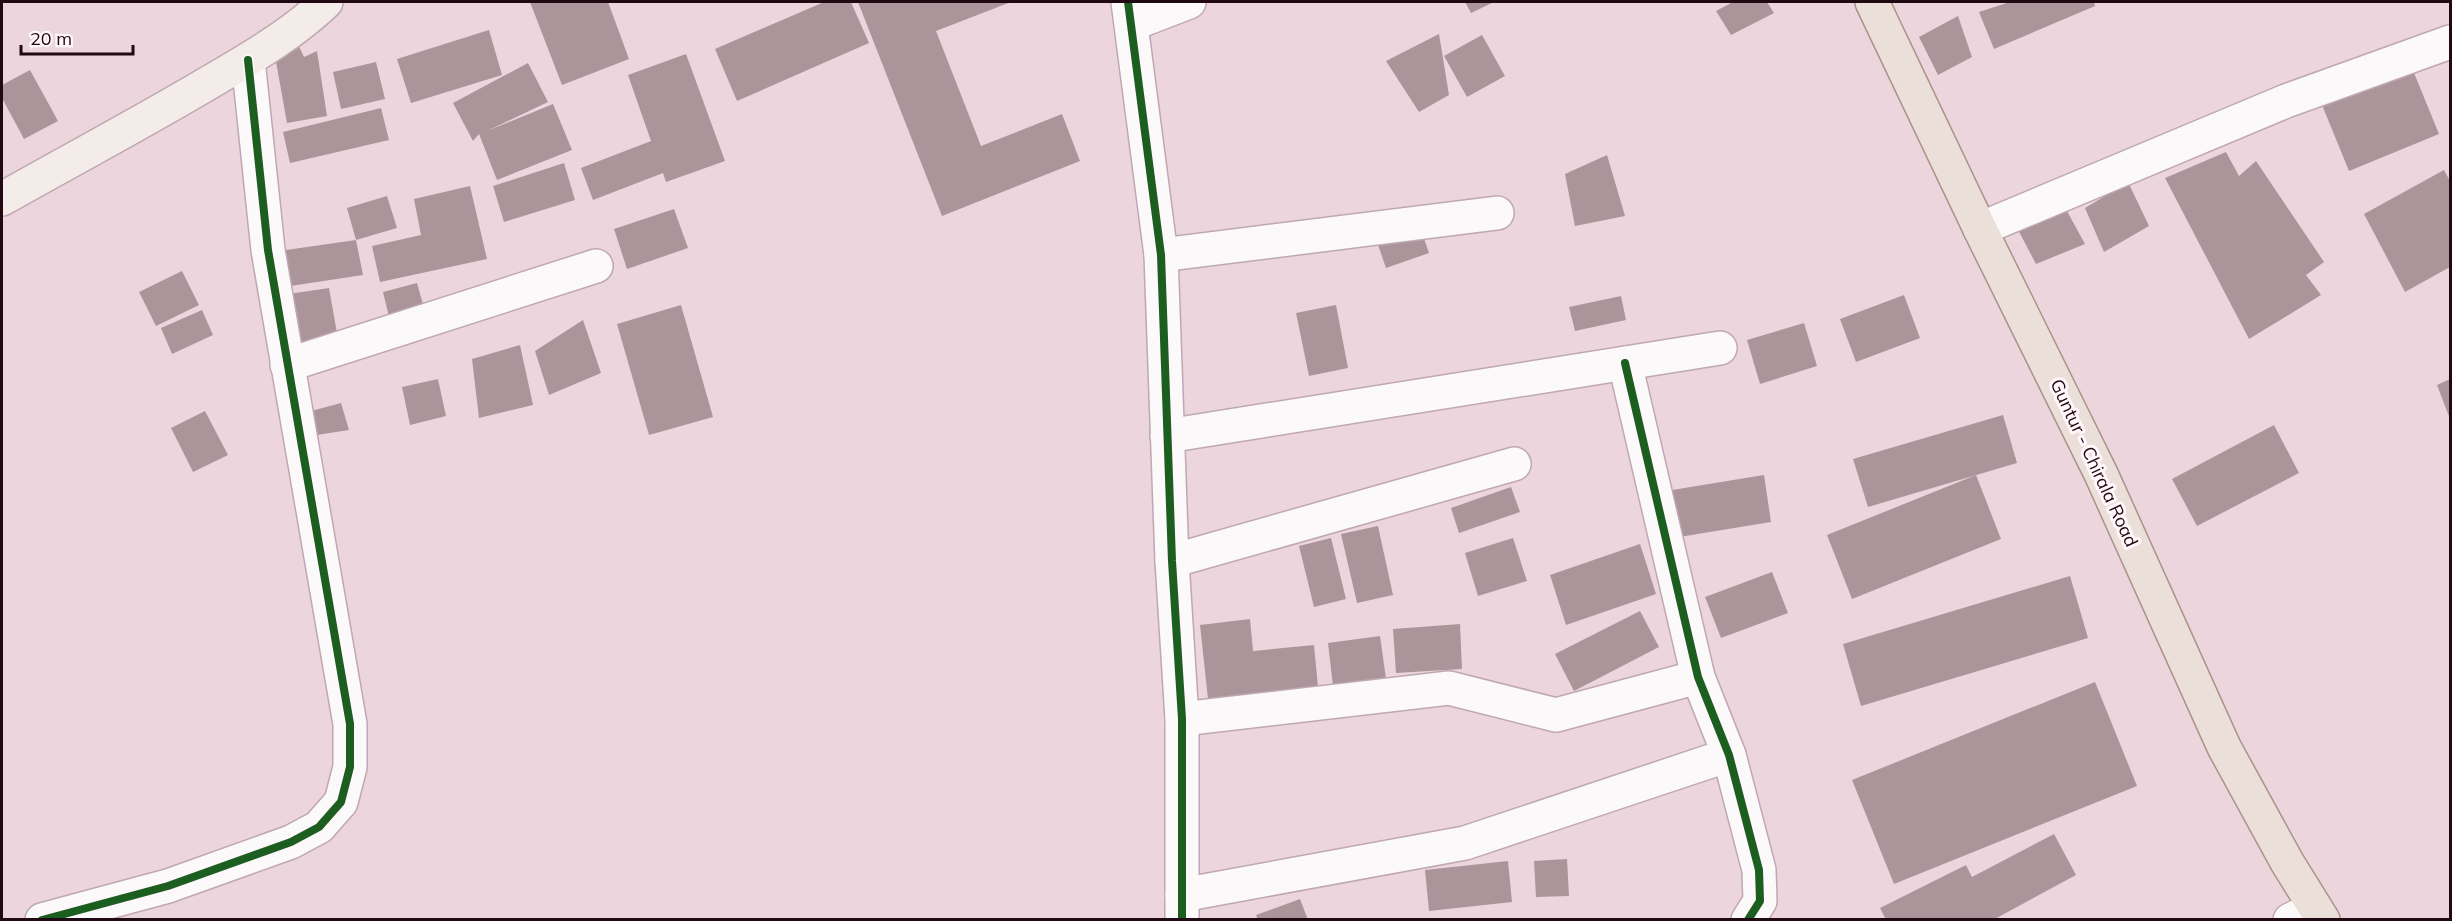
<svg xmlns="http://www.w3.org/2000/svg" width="2452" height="921" font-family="Mulish,sans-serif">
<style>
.building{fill:#ac959a}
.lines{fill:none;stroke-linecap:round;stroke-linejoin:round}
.minor-casing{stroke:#bfa8b1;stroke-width:36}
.secondary-casing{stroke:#bfa8b1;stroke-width:36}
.primary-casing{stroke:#ad9289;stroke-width:36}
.minor{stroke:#fcf9fa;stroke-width:33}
.secondary{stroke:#f4ece9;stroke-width:33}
.primary{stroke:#eadfd9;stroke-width:33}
.cycleway-casing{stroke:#fff7fa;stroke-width:11}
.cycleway{stroke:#1b5e20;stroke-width:8}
.labels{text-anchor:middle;stroke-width:6;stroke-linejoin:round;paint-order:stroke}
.street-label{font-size:18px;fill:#210913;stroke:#fff7fa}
</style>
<rect width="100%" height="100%" fill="#ecd5dd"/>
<g class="building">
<path d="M530 2H608L629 59 562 85Z"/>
<path d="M824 2H851L869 43 737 101 715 49Z"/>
<path d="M858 2H1011L936 31 981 146 1062 114 1080 161 942 216Z"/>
<path d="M1465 2H1494L1471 13Z"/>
<path d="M1733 2H1767L1774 13 1731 35 1716 11Z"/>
<path d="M2010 2H2094L2095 6 1994 49 1979 12Z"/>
<path d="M1958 16 1972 57 1938 75 1919 37Z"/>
<path d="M489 30 502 75 411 103 397 59Z"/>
<path d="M1439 34 1449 95 1419 112 1386 61Z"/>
<path d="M1482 35 1505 76 1467 97 1444 56Z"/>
<path d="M295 38 304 57 317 51 327 116 287 123 275 56Z"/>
<path d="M686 54 725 161 666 182 663 173 593 200 581 168 651 141 628 75Z"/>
<path d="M376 62 385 99 341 109 333 72Z"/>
<path d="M528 63 548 102 487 131 553 104 572 150 497 180 479 134 473 141 453 103Z"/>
<path d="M2412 68 2439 134 2349 171 2322 105Z"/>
<path d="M30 70 58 121 24 139 2 98V85Z"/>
<path d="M381 108 389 140 290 163 283 132Z"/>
<path d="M2226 152 2239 176 2256 161 2324 262 2306 275 2321 295 2249 339 2165 178Z"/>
<path d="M1607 155 1625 216 1575 226 1565 174Z"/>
<path d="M564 163 575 200 504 222 493 186Z"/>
<path d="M2444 170 2450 181V267L2405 292 2364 214Z"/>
<path d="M2128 182 2149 226 2104 252 2085 208Z"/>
<path d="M470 186 487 259 380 282 372 246 421 235 414 199Z"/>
<path d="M387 196 397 228 356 240 347 208Z"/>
<path d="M2062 202 2085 244 2036 264 2015 224Z"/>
<path d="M674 209 688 248 627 269 614 229Z"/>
<path d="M1419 224 1429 253 1386 268 1376 239Z"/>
<path d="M356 240 363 275 284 287 279 251Z"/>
<path d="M182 271 199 305 156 326 139 292Z"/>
<path d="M417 283 424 308 389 317 383 292Z"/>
<path d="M329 288 338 339 293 363 282 295Z"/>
<path d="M1904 295 1920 338 1856 362 1840 319Z"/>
<path d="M1621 296 1626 320 1575 331 1569 307Z"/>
<path d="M681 305 713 417 649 435 617 324Z"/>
<path d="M1336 305 1348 368 1309 376 1296 313Z"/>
<path d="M202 310 213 335 172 354 161 328Z"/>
<path d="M583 320 601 373 549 395 535 351Z"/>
<path d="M1804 323 1817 366 1760 384 1747 340Z"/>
<path d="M520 345 533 405 479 418 472 359Z"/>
<path d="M438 379 446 416 410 425 402 387Z"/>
<path d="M2450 379V419L2437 385Z"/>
<path d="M341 403 349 430 310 436 304 413Z"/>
<path d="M205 411 228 455 193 472 171 428Z"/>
<path d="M2003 415 2017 463 1868 507 1853 459Z"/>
<path d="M2274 425 2299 473 2197 526 2172 479Z"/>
<path d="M1764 475 1771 522 1667 539 1660 492Z"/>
<path d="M1976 475 2001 539 1852 599 1827 535Z"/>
<path d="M1511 487 1520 512 1459 533 1451 508Z"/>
<path d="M1378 526 1393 595 1357 603 1341 534Z"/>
<path d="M1331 538 1346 599 1314 607 1299 546Z"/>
<path d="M1513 538 1527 581 1478 596 1465 553Z"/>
<path d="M1640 544 1656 594 1566 625 1550 575Z"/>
<path d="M1772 572 1788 613 1721 638 1705 597Z"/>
<path d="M2070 576 2088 638 1861 706 1843 644Z"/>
<path d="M1640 611 1659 647 1574 691 1555 654Z"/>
<path d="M1250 619 1253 651 1314 645 1318 687 1208 699 1200 625Z"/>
<path d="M1460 624 1462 669 1396 673 1393 629Z"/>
<path d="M1380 636 1386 679 1333 686 1328 643Z"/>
<path d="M2095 682 2137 786 1894 884 1852 780Z"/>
<path d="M2054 834 2076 875 1993 920H1886L1880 908 1966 865 1972 877Z"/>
<path d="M1567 859 1569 896 1536 897 1534 861Z"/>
<path d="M1508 861 1512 902 1429 911 1425 870Z"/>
<path d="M1300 899 1308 920H1258L1256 915Z"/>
</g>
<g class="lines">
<g class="minor-casing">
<g id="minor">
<path d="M1128 2 1161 255 1172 561 1182 719V920"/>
<path d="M1132 24 1189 2"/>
<path d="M1980 229 2286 101 2450 42"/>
<path d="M1161 255 1497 213"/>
<path d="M1625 363 1698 677 1729 755 1759 870 1760 901 1748 920"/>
<path d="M287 365 596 266"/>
<path d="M1167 436 1720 348"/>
<path d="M1172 561 1514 464"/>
<path d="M1182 719 1449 688 1556 715 1698 677"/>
<path d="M1182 895 1465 843 1729 755"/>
<path d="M42 920 168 886 291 842 319 827 341 802 350 767V724L268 250 248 60"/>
<path d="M2290 920 2314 908"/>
</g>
</g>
<g class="secondary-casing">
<path id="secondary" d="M2 199C71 160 141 123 210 82 249 59 293 34 326 2"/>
</g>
<g class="primary-casing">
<path id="primary" d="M1872 2 1980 229 2101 474 2224 747 2287 862 2323 920"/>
</g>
<use href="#minor" class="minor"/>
<use href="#secondary" class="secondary"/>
<use href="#primary" class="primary"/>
<g class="cycleway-casing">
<g id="cycleway">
<path d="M1128 2 1161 255 1172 561 1182 719V920"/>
<path d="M1625 363 1698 677 1729 755 1759 870 1760 901 1748 920"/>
<path d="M42 920 168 886 291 842 319 827 341 802 350 767V724L268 250 248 60"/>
</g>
</g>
<use href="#cycleway" class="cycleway"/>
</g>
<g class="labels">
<g class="street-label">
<text transform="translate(2094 463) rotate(65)" y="6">Guntur - Chirala Road</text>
</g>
</g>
<rect width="2452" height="921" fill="none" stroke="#210913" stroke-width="6"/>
<path d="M21 45v9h112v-9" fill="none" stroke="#210913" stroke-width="3"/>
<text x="30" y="45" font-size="18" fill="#210913" stroke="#fff7fa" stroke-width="4.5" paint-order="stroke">20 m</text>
</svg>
